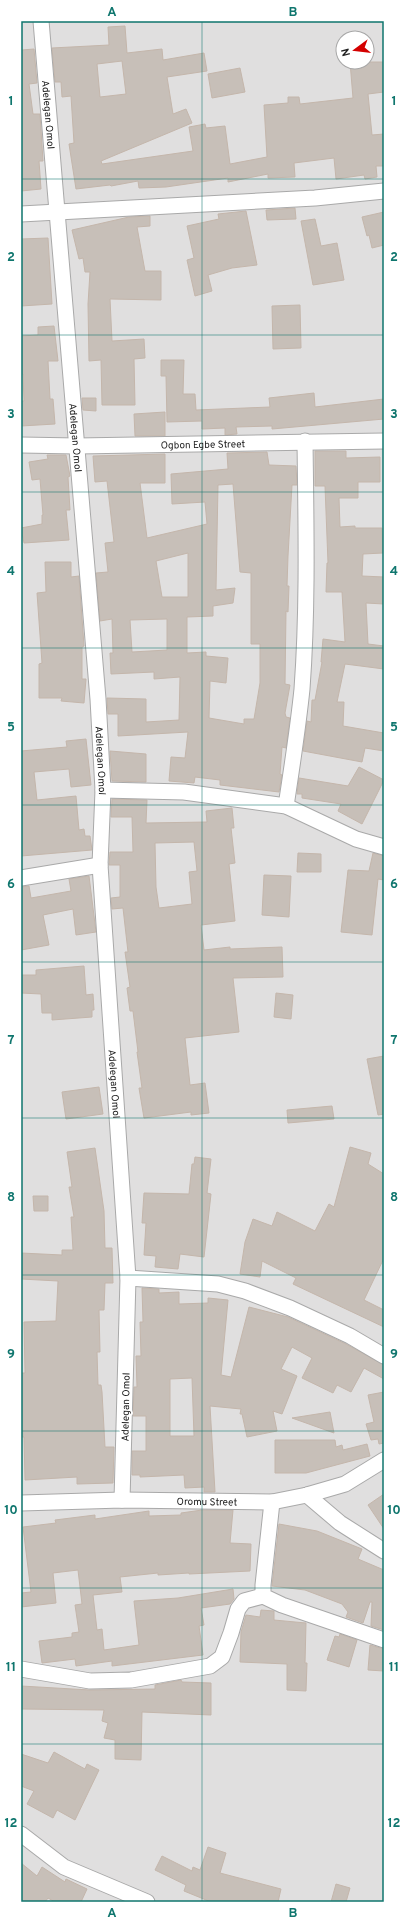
<svg xmlns="http://www.w3.org/2000/svg" width="405" height="1923" font-family="Overpass,sans-serif">
<style>
.residential{fill:#e0dfdf;fill-rule:evenodd}
.building{fill:#c7bfb8;stroke:#c4b6ab;fill-rule:evenodd}
.lines{fill:none;stroke-linecap:round;stroke-linejoin:round}
.minor-casing{stroke:#a9a9a9;stroke-width:17}
.minor{stroke:#fff;stroke-width:15}
.grid{fill:none;stroke:#0f766e;stroke-width:1;stroke-opacity:0.55}
.labels{text-anchor:middle;stroke-width:4;stroke-linejoin:round;paint-order:stroke}
.street-label{font-size:10px;fill:#222;stroke:#fff}
.neatline{fill:none;stroke:#0f766e;stroke-width:1.5}
.grid-label{font-size:13px;text-anchor:middle;font-weight:bold;fill:#0f766e}
</style>
<rect width="100%" height="100%" fill="#f2efe9"/>
<path class="residential" d="M21 21H384V1902H21ZM343 38H367V62H343Z"/>
<g class="building">
<path d="M125 26 127 53 162 49 163 60 204 53 207 71 167 77 173 114 186 109 192 123 101 161 102 164 193 151 189 127 205 124 206 128 225 126 230 164 267 157 264 105 288 103V97H299L300 104 353 98 350 62H384V92L368 94 372 135 384 134V166H376L377 177 365 179 364 175 336 179 334 158 294 163 295 177 268 178V174L228 182V178L166 187 139 188 138 181 111 186 110 185 76 189 69 144 74 143 71 96 62 97 61 82H55L52 48 109 45 108 27ZM122 61 126 94 100 97 97 64Z"/>
<path d="M34 49 37 83 29 84 33 114H40L43 161H39L41 189 21 191 22 50Z"/>
<path d="M240 68 245 92 212 98 208 74Z"/>
<path d="M295 208 296 219 267 220 266 210Z"/>
<path d="M246 211 257 265 232 268 208 275 212 291 195 296 187 260 194 258 187 226 219 219 218 214Z"/>
<path d="M384 212V245L372 248 369 235 367 236 362 217Z"/>
<path d="M150 216V226L137 227 145 271H161V300L110 299 112 341 144 339 145 358 134 359 135 405H102L101 360 89 361 88 304 90 272H85L83 258 79 259 72 230 129 217Z"/>
<path d="M315 219 321 246 337 243 344 280 313 285 301 221Z"/>
<path d="M48 238 52 304 21 306V239Z"/>
<path d="M300 305 301 348 273 349 272 306Z"/>
<path d="M54 326 58 361H48L50 399H53L55 424 21 426V401H24L23 374H21V336L38 335V327Z"/>
<path d="M161 360H184L183 394H195L196 410 270 407 269 398 314 393 315 407 384 399V419L272 429V426L236 427 237 434 225 435V428L202 429V421L167 422 166 376H161Z"/>
<path d="M82 398H96V411L83 410Z"/>
<path d="M165 412V436H135L134 414Z"/>
<path d="M315 451H346V458L380 457V482H358V498H339L340 527 355 526V528H382L383 553 363 554 362 576 384 577V604L366 603 368 644 384 646V669L345 664 337 702H344L343 726 384 733V751L365 748 362 762 303 751 307 721 311 722 312 700H315L322 662H321L323 639 345 642 342 592H326L327 563H328L325 486H315Z"/>
<path d="M267 452 269 465 296 466 297 485H292L288 556 287 586H289L288 612 286 611 285 684 290 685 285 713 286 717 290 718 286 748 282 747 280 774 282 775 279 792 220 785V780L195 777 194 783 169 781 171 757 185 758 188 732 118 736V714H108L107 698 146 699V722L179 720 180 677 154 679V672L111 674 110 653H113L112 619 100 621 96 573 108 572 105 543 114 542 107 481 95 482 93 456 165 454V483H140L147 538 207 524 205 502 172 504 171 474 228 469 227 453ZM233 484 240 572 251 573V644H260V683L254 719H244V724L209 718 210 681 226 683 228 658 206 656V652L187 653V617L213 616V606L233 603 235 588 216 590 218 485ZM188 553V597H162L156 561ZM167 619V650L132 652 130 620Z"/>
<path d="M47 455H66L70 476 68 477 70 510H66L69 540 24 543 21 528 42 524V515H43L40 479 32 480 29 462 48 459Z"/>
<path d="M45 562H71V577L79 576 84 646 82 647V679H86L84 703 61 701 62 698H39V664L42 663 37 593 46 592Z"/>
<path d="M86 739 91 785 71 787 69 769 34 772 37 800 76 796 79 830 84 829 85 836H90L92 850 21 856V751L67 747 66 741Z"/>
<path d="M110 751 146 754V782L112 781Z"/>
<path d="M359 767 384 780 362 824 338 811 341 804 302 798V794H297L299 778 348 786Z"/>
<path d="M112 799 147 800 146 823 207 822 206 811 232 808 234 828H231L235 863 229 864 235 921 201 925 204 950 230 947V949L282 947 283 977 233 978 239 1032 185 1038 190 1085 205 1083 209 1113 191 1115V1112L144 1118 139 1088H142L137 1052H138L133 1011H130L127 988 130 987 125 952H128L123 908 112 909 111 898 120 897V865H109L110 852H133L132 817H111ZM194 842 197 871 189 872 192 904 159 908 156 887 155 843Z"/>
<path d="M298 853 321 854V872H297Z"/>
<path d="M373 853 384 856V880L378 879 372 935 341 932 348 870 369 871Z"/>
<path d="M264 875 291 876 289 917 262 915Z"/>
<path d="M89 876 96 932 76 935 73 909 43 915 49 945 21 950V887L29 886 31 898 71 891 69 879Z"/>
<path d="M84 966 86 995 93 994 94 1010H92V1017L52 1020V1013H42L41 994 21 993V975H36V970Z"/>
<path d="M276 993 293 995 291 1019 274 1017Z"/>
<path d="M384 1056V1114L378 1115 367 1059Z"/>
<path d="M99 1087 103 1114 66 1119 62 1092Z"/>
<path d="M332 1106 334 1119 288 1123 287 1110Z"/>
<path d="M350 1147 371 1153 368 1164 384 1174V1258L364 1300 384 1310V1327L293 1284 296 1278 262 1261 260 1277 240 1274 245 1242 253 1219 272 1226 277 1212 315 1231 329 1204 334 1207Z"/>
<path d="M95 1148 104 1211 105 1248H112L113 1283H105L104 1310H99L100 1352H97L98 1385H101L102 1392 105 1447H114L113 1483 77 1484V1477L25 1480 24 1437H21V1373H25L24 1322 56 1321 58 1281 21 1279V1253L62 1255V1250H73L71 1217H74L69 1187H72L67 1152Z"/>
<path d="M195 1157 211 1159 207 1193 211 1194 204 1257 180 1254 178 1269 155 1267 156 1256 144 1255 146 1223H142L144 1193 189 1194 192 1164H194Z"/>
<path d="M33 1196H48V1211H34Z"/>
<path d="M142 1288 159 1289V1293L179 1292V1304L208 1303V1298L228 1300 221 1375 231 1377 249 1307 288 1317 346 1344 384 1365V1379L364 1368 351 1392 337 1385 333 1393 302 1378 312 1358 292 1347 281 1369 297 1376 282 1414 273 1411 277 1431 247 1437 242 1414H240L241 1409 210 1406 215 1492H204V1487L185 1488 184 1475 140 1477V1475H132V1451H146V1416H133L134 1387H137L136 1356H141L140 1322H143ZM192 1378 194 1436H170V1379Z"/>
<path d="M384 1392V1443L379 1444 378 1439 371 1440 366 1424 374 1422 368 1395Z"/>
<path d="M330 1412 334 1433 292 1418Z"/>
<path d="M275 1440H335L336 1447 342 1445 343 1450 367 1444 370 1456 306 1473H275Z"/>
<path d="M384 1494V1529L368 1505Z"/>
<path d="M233 1510 230 1543 251 1544 250 1571 189 1574V1573L158 1575V1573L120 1577 122 1592 93 1595 97 1630 102 1629 104 1650 139 1645 134 1601 178 1598 233 1589 234 1599 230 1604 201 1608 204 1625 199 1626 203 1655 112 1666V1661L76 1666 75 1659 42 1663 39 1641 72 1637V1633L79 1632 75 1605 82 1604 78 1570 53 1573 56 1603 21 1607V1593L31 1592 23 1527 56 1523 55 1520 95 1515V1519L149 1511V1516L181 1515V1513L202 1510Z"/>
<path d="M279 1524 317 1531 362 1549 358 1559 384 1570V1630L371 1626 372 1602H370L363 1623 346 1617 348 1612 342 1604 305 1590 272 1586Z"/>
<path d="M261 1610 274 1611V1620L306 1623 305 1663H307L306 1691 287 1690V1664L240 1662 241 1632 246 1615 260 1617Z"/>
<path d="M340 1634 357 1640 349 1667 327 1660 335 1636 339 1637Z"/>
<path d="M370 1645 384 1649V1671L368 1670Z"/>
<path d="M181 1680 182 1682 211 1683V1715L142 1712 141 1760 115 1759V1740L104 1738 108 1723 102 1721 104 1710 21 1709V1686L90 1690 155 1689V1685Z"/>
<path d="M54 1752 85 1769 87 1764 99 1770 75 1820 57 1810 53 1818 27 1804 34 1791 21 1786V1754L48 1763Z"/>
<path d="M208 1847 226 1853 220 1873 281 1889 278 1902H211L184 1891 186 1885 155 1870 162 1856 192 1871 193 1867 200 1870Z"/>
<path d="M21 1863 37 1876 42 1867 65 1882 66 1879 87 1889 81 1902H55L48 1898 45 1902H21Z"/>
<path d="M336 1884 350 1888 346 1902H331Z"/>
</g>
<g class="lines">
<g class="minor-casing">
<g id="minor">
<path id="s1" d="M41 21 98 699 103 790 100 865 128 1278 122 1500"/>
<path d="M21 214 315 198 384 191"/>
<path id="s2" d="M21 445 77 446 384 441"/>
<path d="M103 790 184 792 286 806 356 839 384 847"/>
<path d="M286 806C292 767 298 728 302 689 308 607 306 523 305 441"/>
<path d="M21 878 100 865"/>
<path d="M128 1278 218 1284 245 1291 290 1308 350 1336 384 1356"/>
<path d="M307 1495 340 1523 384 1551"/>
<path d="M272 1502 263 1585V1596L282 1605 384 1640"/>
<path id="s3" d="M21 1503 122 1500 272 1502 307 1495 345 1484 384 1460"/>
<path d="M21 1669 90 1681 131 1680 210 1666 222 1657 231 1633 238 1609 244 1601 263 1596"/>
<path d="M21 1834 64 1867 147 1902"/>
</g>
</g>
<use href="#minor" class="minor"/>
</g>
<path class="grid" d="M202 21V1902M21 179H384M21 335H384M21 492H384M21 648H384M21 805H384M21 962H384M21 1118H384M21 1275H384M21 1431H384M21 1588H384M21 1744H384"/>
<g class="labels">
<g class="street-label">
<text dy="4" stroke="none"><textPath href="#s1" startOffset="94">Adelegan Omol</textPath></text>
<text dy="4" stroke="none"><textPath href="#s1" startOffset="418">Adelegan Omol</textPath></text>
<text dy="4" stroke="none"><textPath href="#s2" startOffset="182">Ogbon Egbe Street</textPath></text>
<text dy="4" stroke="none"><textPath href="#s1" startOffset="742">Adelegan Omol</textPath></text>
<text dy="4" stroke="none"><textPath href="#s1" startOffset="1066">Adelegan Omol</textPath></text>
<text transform="translate(125 1407) rotate(-89)" y="4">Adelegan Omol</text>
<text dy="4" stroke="none"><textPath href="#s3" startOffset="186">Oromu Street</textPath></text>
</g>
</g>
<rect width="405" height="1923" fill="none" stroke="#ffffff" stroke-width="44"/>
<g transform="translate(355 50) rotate(255)"><circle r="19" fill="#ffffff" stroke="#a7a7a7"/>
<path d="M0-3L7 15L0 10L-7 15Z" fill="#d40000"/>
<text y="-6" font-size="11" font-weight="bold" text-anchor="middle" fill="#222222">N</text>
</g>
<rect x="22" y="22" width="361" height="1879" class="neatline"/>
<g class="grid-label">
<text x="112" y="16">A</text>
<text x="293" y="16">B</text>
<text x="11" y="105">1</text>
<text x="394" y="105">1</text>
<text x="11" y="261">2</text>
<text x="394" y="261">2</text>
<text x="11" y="418">3</text>
<text x="394" y="418">3</text>
<text x="11" y="575">4</text>
<text x="394" y="575">4</text>
<text x="11" y="731">5</text>
<text x="394" y="731">5</text>
<text x="11" y="888">6</text>
<text x="394" y="888">6</text>
<text x="11" y="1044">7</text>
<text x="394" y="1044">7</text>
<text x="11" y="1201">8</text>
<text x="394" y="1201">8</text>
<text x="11" y="1358">9</text>
<text x="394" y="1358">9</text>
<text x="11" y="1514">10</text>
<text x="394" y="1514">10</text>
<text x="11" y="1671">11</text>
<text x="394" y="1671">11</text>
<text x="11" y="1827">12</text>
<text x="394" y="1827">12</text>
<text x="112" y="1917">A</text>
<text x="293" y="1917">B</text>
</g>
</svg>
